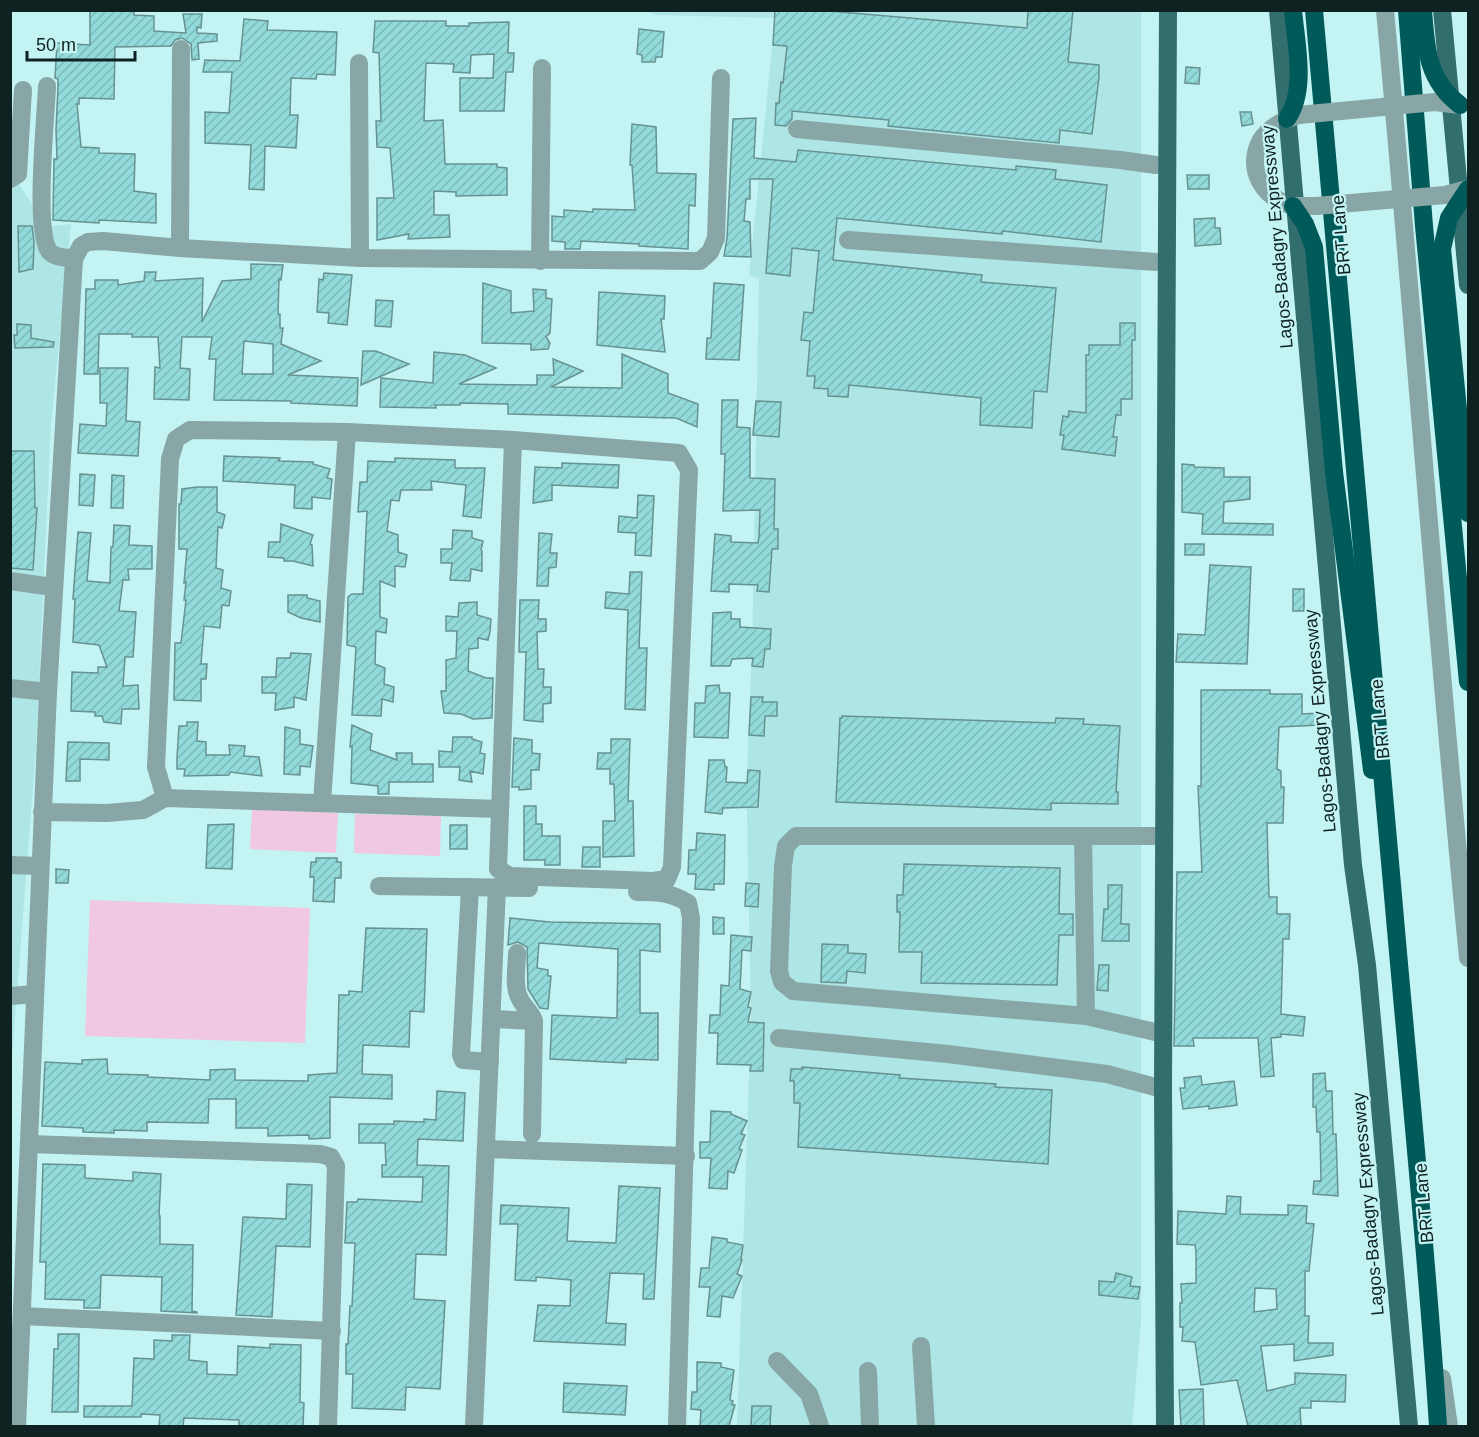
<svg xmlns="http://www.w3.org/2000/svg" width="1479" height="1437" font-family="Helvetica,sans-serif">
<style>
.built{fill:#aee6e6}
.pitch{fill:#f0c8e2}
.building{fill:url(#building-hatch);stroke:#669292;stroke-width:1.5;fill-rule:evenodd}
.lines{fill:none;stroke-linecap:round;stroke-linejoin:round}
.minor{stroke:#88a6a6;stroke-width:18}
.major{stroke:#336e6e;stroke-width:18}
.highway{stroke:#005a5a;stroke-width:18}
.minor-bridge{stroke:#88a6a6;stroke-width:18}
.highway-bridge{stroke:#005a5a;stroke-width:18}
.labels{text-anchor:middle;stroke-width:4.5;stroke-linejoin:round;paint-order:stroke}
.street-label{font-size:18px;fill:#0f2222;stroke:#c4f3f3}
</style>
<defs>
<pattern id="building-hatch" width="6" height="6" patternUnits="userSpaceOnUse" patternTransform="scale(1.5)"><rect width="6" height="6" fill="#92dbda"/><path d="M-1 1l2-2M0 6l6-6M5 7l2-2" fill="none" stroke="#7dbcbb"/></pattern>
</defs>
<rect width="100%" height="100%" fill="#c4f3f3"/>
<g class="built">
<path d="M645 11H1141V1323L1132 1426H737L751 1019 747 817 748 738 752 650 759 278 749 276 775 18 656 15Z"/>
<path d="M11 178 16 179 46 227 71 224 51 424 36 749 11 1070Z"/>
</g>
<g class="pitch">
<path d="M252 809 338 813 336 853 250 849Z"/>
<path d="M355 814 441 816 440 856 354 853Z"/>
<path d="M90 900 310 908 305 1043 85 1036Z"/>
</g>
<g class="building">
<path d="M775 10H817L1027 28 1028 10H1073L1068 62 1099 65V77L1092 134 1060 130 1059 143 888 126 889 120 792 111V119L786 126 775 125 776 103H779L781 82 783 83 787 46 773 45Z"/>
<path d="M90 11H134V15L154 16V31L186 33 183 14H202L201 28 197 27V33L217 34V41L198 43 199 59 192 60 191 44 182 38 175 40 171 46 115 47 114 99 79 98V104H77L81 147 99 148V153L135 154 134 191 156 194V223L99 220V223L53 220 54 159H57L56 130 58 87V79L55 78 57 43 90 45Z"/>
<path d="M244 19 268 21 267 30 337 32 335 75 317 74 316 79 291 78 290 115H298L296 148 265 146 264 190 249 189 251 145 205 143V112L229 113 232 72H203L205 60 240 61Z"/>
<path d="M375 21H446V26H469V23L509 22 508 53H514L513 72H506L504 111H460V78H493L494 54 471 55 470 73 453 72 454 64 426 63 424 121 443 120 445 164H497V167L507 168V195L456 196V192L434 191V215H449L450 237 408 239 409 234 377 240V198H394L390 148 377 147 376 121H381L379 53 373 52Z"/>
<path d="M639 29 664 32 662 57H656L655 62H642V55L637 54Z"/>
<path d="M1186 67 1200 68 1199 84 1185 83Z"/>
<path d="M1240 112H1251L1253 124 1242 126Z"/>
<path d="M756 118 754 158 796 162 798 150 1016 170V166L1056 170 1055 179 1107 185 1101 242 1003 231 1002 234 837 218 833 260 982 275 981 282 1056 288 1047 392 1034 391 1032 428 980 425 981 398 849 385 848 397 828 396V389L814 388 815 376H807L810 341 801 340 804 312 813 313 819 251 792 248 790 276 766 273 773 179H750V199H746L744 221 750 222 751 257 724 256 727 238 733 119Z"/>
<path d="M632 124 656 127 657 173 696 174 695 206 689 205 688 249 639 246V244L581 241 580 249H565V242L552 241V216L564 217V210L593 212V209L635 210 632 165H630Z"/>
<path d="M1187 175H1209V189H1188Z"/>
<path d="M1215 218V228H1220L1221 244 1195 246 1194 219Z"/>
<path d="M18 226H32L34 242 33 269 19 272Z"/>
<path d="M251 264 283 265 281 280 279 279 278 314H280V328H283L281 344 321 361 288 375 358 378 357 406 291 403V401L214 400 216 359H209L212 337H182L180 368 190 369 189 400 154 399 155 367 160 368 158 337H132V334H99L98 374H84L86 289H95V280H118V285L144 281 145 272H156L155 281 203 278 202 322 222 281 251 279ZM244 341 273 344V374H242Z"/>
<path d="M324 273 352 275 347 325 328 323 329 313 317 312 319 279 323 280Z"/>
<path d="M483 283 511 291V313L534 311 533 289 546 290V298L552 299 550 333 546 337 550 343 548 349 531 350V344L482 343Z"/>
<path d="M714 283 744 285 739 360 706 359 707 338H711Z"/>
<path d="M599 292 665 296 664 319H661L665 352 597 345Z"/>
<path d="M376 300 393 301 391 327 375 326Z"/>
<path d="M1120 323H1135V340H1132V399H1121V415H1116L1113 437H1117L1115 456 1062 449 1064 435H1060L1063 416 1068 417 1069 411 1086 413V355H1089V345H1120Z"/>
<path d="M17 324 31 325V338L54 342 53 347 15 348 14 335H17Z"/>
<path d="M363 351H376L409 364 361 385Z"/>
<path d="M434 352 465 355 496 368 459 384 537 385V375H554L553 359 583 371 551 387 622 388V354L668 374V393L698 404 697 427 676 418 508 414V404L460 403V405H435L436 408 380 407 381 378 433 383Z"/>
<path d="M100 368H128L126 421 140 422 138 456 78 453 80 424 106 426 107 403H100Z"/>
<path d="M722 400H738L737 427 750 428V478L775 479 774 529H778V549H772L769 592 757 591 758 585 729 584V592L711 591 715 534 731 536V542L758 543 759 537 760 510 723 511 725 454H721Z"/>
<path d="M756 401 781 402 779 437 753 435Z"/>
<path d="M10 451H34L35 508H37L33 570 10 568Z"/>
<path d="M224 456 280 458 279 461 313 462V464L330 469 327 478 332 479 330 499 312 497V509L294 508 295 485 223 481Z"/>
<path d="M395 458 455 460V468H485L481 518 463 516 466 485 431 481 432 490H401L399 501 391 500 387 531 398 535V552L407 555 405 567 395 566V587L380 581V617L387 619 386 633 376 631 375 664 385 668 384 684 394 687 393 702 382 699 381 716 352 715 356 647 347 645 348 597 352 594H363L367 511 358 512 360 482H367L368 461 395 462Z"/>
<path d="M562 463 619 465 618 488 552 485V500L533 503 535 467 562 468Z"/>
<path d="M1182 464 1194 465V467L1224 468V477H1250V499L1224 502 1223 523 1273 524V535L1202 534 1203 514 1182 512Z"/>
<path d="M80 474 95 475 93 506 79 505Z"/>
<path d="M112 475 124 476 123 508H111Z"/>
<path d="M198 487H217V512L225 515 222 528 218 527 216 568 223 570 221 588 231 591 229 606 222 605 220 628 204 626 201 664H207L206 679H201V701L174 700 175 643H181L186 600H184L186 582 184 583 187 549H179V504H181L182 489Z"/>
<path d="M638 495 654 496 651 556 635 555 636 533 618 532 619 516 637 518Z"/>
<path d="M281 524 313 535 310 544 312 545 313 566 293 561H284V558L268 557 269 542H280Z"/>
<path d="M114 525 130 526 129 545 152 546V569H128L129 580H123L119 611 136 612 133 657H125L123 686 138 685 139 709H122L121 724 104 722 102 716H95V712L71 711 72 672 98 673V667H107L99 645 73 642 75 599H73L78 532 91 533 87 581 110 583 111 547H113Z"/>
<path d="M453 530 472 531V538L483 541 481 550 482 551V571L471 569 470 581 450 580 452 563H441V549H452Z"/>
<path d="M539 533 552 534 550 553H557L556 567 549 568 548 586H537Z"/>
<rect x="1185" y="544" width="19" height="11"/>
<path d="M1210 565 1251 567 1247 664 1176 662 1178 634 1205 635Z"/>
<path d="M630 572H642L639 648H647L645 710 625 709 628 610 605 608 606 592 629 594Z"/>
<rect x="1293" y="589" width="11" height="22"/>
<path d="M288 595H307V598L320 601V622L301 618 288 612Z"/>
<path d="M520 600H539L538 619H546V631L537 632 538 669H544L543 687H551V703L543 704V722L524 720 526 652H519Z"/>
<path d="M477 602V615L491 619 490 632 488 640 478 638V648L469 649 468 671 486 678H493L492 718 473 719 461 714 444 713 441 691H446V660L456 658 457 631H446V616L458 617 459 603Z"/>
<path d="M731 612V619H740V627L771 629 770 649H765L763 667 752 666 753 658 732 659 730 666H711L713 613Z"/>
<path d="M291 653 311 654 306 700 294 697V707L275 710 276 693H262V677H276L277 658H290Z"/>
<path d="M719 685 720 693H730L728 738 694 737 695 703H705L706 686Z"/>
<path d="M1201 690H1270V694H1302V714L1319 713 1320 725 1279 727 1277 769 1281 771V787H1284L1283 823H1267L1269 897H1277V914H1290L1289 939H1283L1281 1014 1305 1017 1303 1036 1281 1034V1037L1271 1038 1274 1076 1261 1077 1258 1038H1193L1194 1046H1174L1177 872H1202L1198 786H1201Z"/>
<path d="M751 697H763L762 702H777V716H765L764 736 749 735Z"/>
<path d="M842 716 1055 723 1056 718 1084 719 1083 724 1120 726 1116 792H1118V804L1051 803V810L836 802 840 718H842Z"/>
<path d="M187 722H198L197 741 206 742V755H230L229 745 245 746 244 756 259 757 262 776 230 772 229 775 184 776 185 769H177V758L179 726H187Z"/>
<path d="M352 725 372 734 370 750 397 760 396 753H412V764H433V782H389V794H378V786L351 783 352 746 350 747Z"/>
<path d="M285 727 300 730V744L313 746 310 767 300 766V775L284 774Z"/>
<path d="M453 737H472V739L482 742 480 753 485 754 483 774 470 771 472 782 459 780 460 767H439V751L452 752Z"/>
<path d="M514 738 532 740V753L540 754 539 770H531V789L519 790V787H512Z"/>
<path d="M611 739H630L628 801H633L634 856 603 857V821H615L614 784H610V769H597L598 753H611Z"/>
<path d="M68 742 109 743V760L80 759V781H66Z"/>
<path d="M709 760H724L725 767H727L726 782 747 783 748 770 760 771 758 807 723 808 722 814 705 812Z"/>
<path d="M524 806H536V824H542V836H560V865H545V860H524Z"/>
<path d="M234 824 232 869 206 868 208 825Z"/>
<rect x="450" y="825" width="17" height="24"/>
<path d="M697 833 725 835 724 884H714V890L695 889 696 874H688L689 850H696Z"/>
<path d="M583 847H600V867H582Z"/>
<path d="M316 858H337V862H341V878H335L334 902 313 901 314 877H310L311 862H316Z"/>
<path d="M904 864 1060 868 1059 914H1073V935H1059L1057 985 921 983 922 952H899L900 912H897V895H903Z"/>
<path d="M56 869 69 870 68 883H56Z"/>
<path d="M746 883 759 884 758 907 745 906Z"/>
<path d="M1108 885H1122L1121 924H1129V941H1102L1104 909H1108Z"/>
<path d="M713 917 724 918V934H713Z"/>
<path d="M510 918 550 922 660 924V952L640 950V1013H658V1060L626 1059V1063L550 1059 552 1015 617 1018 618 949 539 943 537 968 548 970V976H551L548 1009 540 1008 528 989 527 947 518 942 508 945Z"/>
<path d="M366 928 427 929 424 1012 410 1011 409 1047 363 1045 362 1074 392 1075V1099L330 1097V1138L309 1139V1135L268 1136V1128H236V1099H209L208 1123 147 1122V1131L114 1130V1133L83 1132V1128L42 1126 45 1062 82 1064V1060L107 1059 108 1074 148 1075V1077L210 1080V1070L235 1069V1080L308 1081V1075L337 1073 339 995H349V991L362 992Z"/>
<path d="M731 935 752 937 751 951 742 950 740 989 751 992 748 1007 751 1008 748 1022 764 1023 763 1071H750L751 1065 717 1064 718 1033H709L710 1015H720L721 985 729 986Z"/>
<path d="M822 944 848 945V953L866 954 865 973 847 971 846 983 821 982Z"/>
<path d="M1099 965H1109L1108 991 1097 990Z"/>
<path d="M802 1067 900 1075 899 1078 996 1084 995 1087 1052 1090 1048 1164 798 1147 800 1103H794V1081H790L791 1069H802Z"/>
<path d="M1325 1073 1326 1091H1332L1333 1134H1336L1338 1196 1313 1194 1314 1181H1321L1320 1132H1317L1316 1107H1313V1074Z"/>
<path d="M1201 1076 1202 1085 1234 1081 1237 1105 1209 1109V1106L1183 1109 1180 1088H1185L1184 1078Z"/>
<path d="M437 1091 465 1093 463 1141 418 1139 417 1165 449 1166 446 1255 416 1254 414 1299 445 1301 440 1389 406 1387 405 1410 352 1408 353 1374H346V1344H348L350 1306H352L355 1243H345L347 1202H357L358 1199 422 1202 423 1177H382V1165H386L385 1143H359V1124H394V1121L424 1122V1119L436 1120Z"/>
<path d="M711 1111 731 1112V1114L747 1121 741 1134 745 1135 739 1149 742 1150 734 1173 728 1171 727 1189 709 1188 711 1158H700V1142H710Z"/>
<path d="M43 1164 85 1165V1178L133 1181V1172L161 1174 159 1216H160V1244L193 1245 192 1311 197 1312V1313L161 1311 162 1277 101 1275 100 1308H84V1300L45 1299 46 1262H40Z"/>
<path d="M287 1184 312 1185 310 1247 276 1246 272 1317 236 1315 243 1217 286 1219Z"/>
<path d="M619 1186 660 1188 654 1299H643L644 1274 610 1273 606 1323 626 1324 625 1345 534 1341 538 1305 570 1306 571 1280 536 1277V1281L515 1280 518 1224H500L501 1205 569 1208 567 1241 616 1243Z"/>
<path d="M1227 1196 1241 1197 1240 1214 1288 1215V1205L1307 1206 1306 1223 1314 1224 1309 1271H1305V1316H1309L1308 1343H1333V1355L1294 1361V1344L1261 1346 1267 1391 1295 1384V1373L1346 1375 1345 1402 1311 1401V1408H1300L1301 1426H1248L1237 1380 1201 1385 1195 1342 1182 1341 1183 1327H1180V1303H1182L1181 1284 1196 1283V1252L1195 1245 1177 1244 1178 1211 1226 1214ZM1255 1288 1276 1289 1277 1309 1254 1312Z"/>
<path d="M712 1237 727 1239V1242L743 1245 741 1260H742L737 1274 742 1276 733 1298 722 1296 720 1317 707 1316 710 1287H699L701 1268H709Z"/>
<path d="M1116 1273 1132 1277 1130 1286 1140 1287 1138 1299 1099 1295V1281L1114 1282Z"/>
<path d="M58 1334H79L78 1412H52L54 1349H58Z"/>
<path d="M172 1335H190L189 1360 207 1362V1374L237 1375 238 1346 270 1348V1344L301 1345 300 1402 304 1403 303 1426H239V1420L184 1418 183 1426H159L160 1415 141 1414V1417H84V1406H132L134 1358 154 1359V1340L172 1341Z"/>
<path d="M697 1362 721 1363V1367L734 1370 730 1400 733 1401 732 1405H735L729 1426H700L701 1410 691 1409 692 1392H697Z"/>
<path d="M564 1383 627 1386 625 1415 563 1412Z"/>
<path d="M1203 1389 1204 1426H1181L1179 1390Z"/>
<path d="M752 1406H771L770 1426H751Z"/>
</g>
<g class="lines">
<g class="minor">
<path d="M1385 10C1414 326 1437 643 1468 958"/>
<path d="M359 63 360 258"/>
<path d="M47 86C46 117 34 229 49 251 54 258 66 257 74 259"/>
<path d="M1287 119C1277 124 1267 130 1261 140 1245 168 1263 199 1293 206"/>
<path d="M797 129 1120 160 1156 165"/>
<path d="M10 179 18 174 23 90"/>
<path d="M848 240 1156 262"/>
<path d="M180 248 181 49"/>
<path d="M540 261 542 68"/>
<path d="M10 581 53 587"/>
<path d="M10 688 48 692"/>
<path d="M165 798 156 767 170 459 176 439 190 430 347 432 513 440 679 453 689 470 672 867 667 879 653 881 510 876 498 869 513 440"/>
<path d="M322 803 347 432"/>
<path d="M42 812 107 813 143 810 165 798 499 809"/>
<path d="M1083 836H1156"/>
<path d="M10 865 39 866"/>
<path d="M379 886 529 888"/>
<path d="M470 887 461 1055 463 1060 490 1062"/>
<path d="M637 892C658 892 670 892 688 903L691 918 677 1426"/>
<path d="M517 953C517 967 513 985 519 997 523 1007 531 1011 534 1021L532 1134"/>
<path d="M10 996 35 994"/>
<path d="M1086 1016 1083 836H796L786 846 783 866 779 971 782 982 793 991 1086 1016 1155 1032"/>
<path d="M492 1019 534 1021"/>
<path d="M779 1038 948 1054 1107 1074 1155 1087"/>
<path d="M29 1144 320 1154 331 1157 336 1166 328 1426"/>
<path d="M486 1149 686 1156"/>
<path d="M22 1316 332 1331"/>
<path d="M921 1346 926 1426"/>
<path d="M777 1361 809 1394 820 1426"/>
<path d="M868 1371 870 1426"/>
<path d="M1442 1378 1449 1426"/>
<path d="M17 1426 48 692 74 259 81 246 88 242 103 241 180 248 360 258 700 261 710 252 716 238 721 78"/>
<path d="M474 1426 497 887"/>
</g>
<g class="major">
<path d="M1278 10 1353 865 1367 965 1409 1426"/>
<path d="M1442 10 1468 285"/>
<path d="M1165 1426 1163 1088 1168 10"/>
</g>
<g class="highway">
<path d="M1314 10C1342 309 1368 608 1394 907 1409 1080 1427 1253 1438 1426"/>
<path d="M1407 10 1424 226 1468 682"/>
<path d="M1463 459 1468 513"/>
<path d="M1334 472 1372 770"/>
</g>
<g class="minor-bridge">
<path d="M1287 119 1299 115 1435 102 1460 105"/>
<path d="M1293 206H1316L1445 195 1468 189"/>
</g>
<g class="highway-bridge">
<path d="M1423 10C1426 49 1427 80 1460 105"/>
<path d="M1287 119C1307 90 1296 44 1293 10"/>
<path d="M1293 206 1305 224 1314 247 1334 472"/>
<path d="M1463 459 1442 249 1449 218 1468 189"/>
</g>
</g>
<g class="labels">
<g class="street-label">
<text transform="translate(1341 235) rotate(-95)" y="6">BRT Lane</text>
<text transform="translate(1277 237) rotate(-95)" y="6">Lagos-Badagry Expressway</text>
<text transform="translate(1380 719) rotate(-95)" y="6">BRT Lane</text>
<text transform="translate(1320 721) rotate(-95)" y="6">Lagos-Badagry Expressway</text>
<text transform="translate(1424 1203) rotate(-95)" y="6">BRT Lane</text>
<text transform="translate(1368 1204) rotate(-95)" y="6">Lagos-Badagry Expressway</text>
</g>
</g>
<rect width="1479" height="1437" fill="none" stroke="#0f2222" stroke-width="24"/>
<path d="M27 51v9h108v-9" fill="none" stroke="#0f2222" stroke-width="3"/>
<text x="36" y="51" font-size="18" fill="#0f2222" stroke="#c4f3f3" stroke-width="4.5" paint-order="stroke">50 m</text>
</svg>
